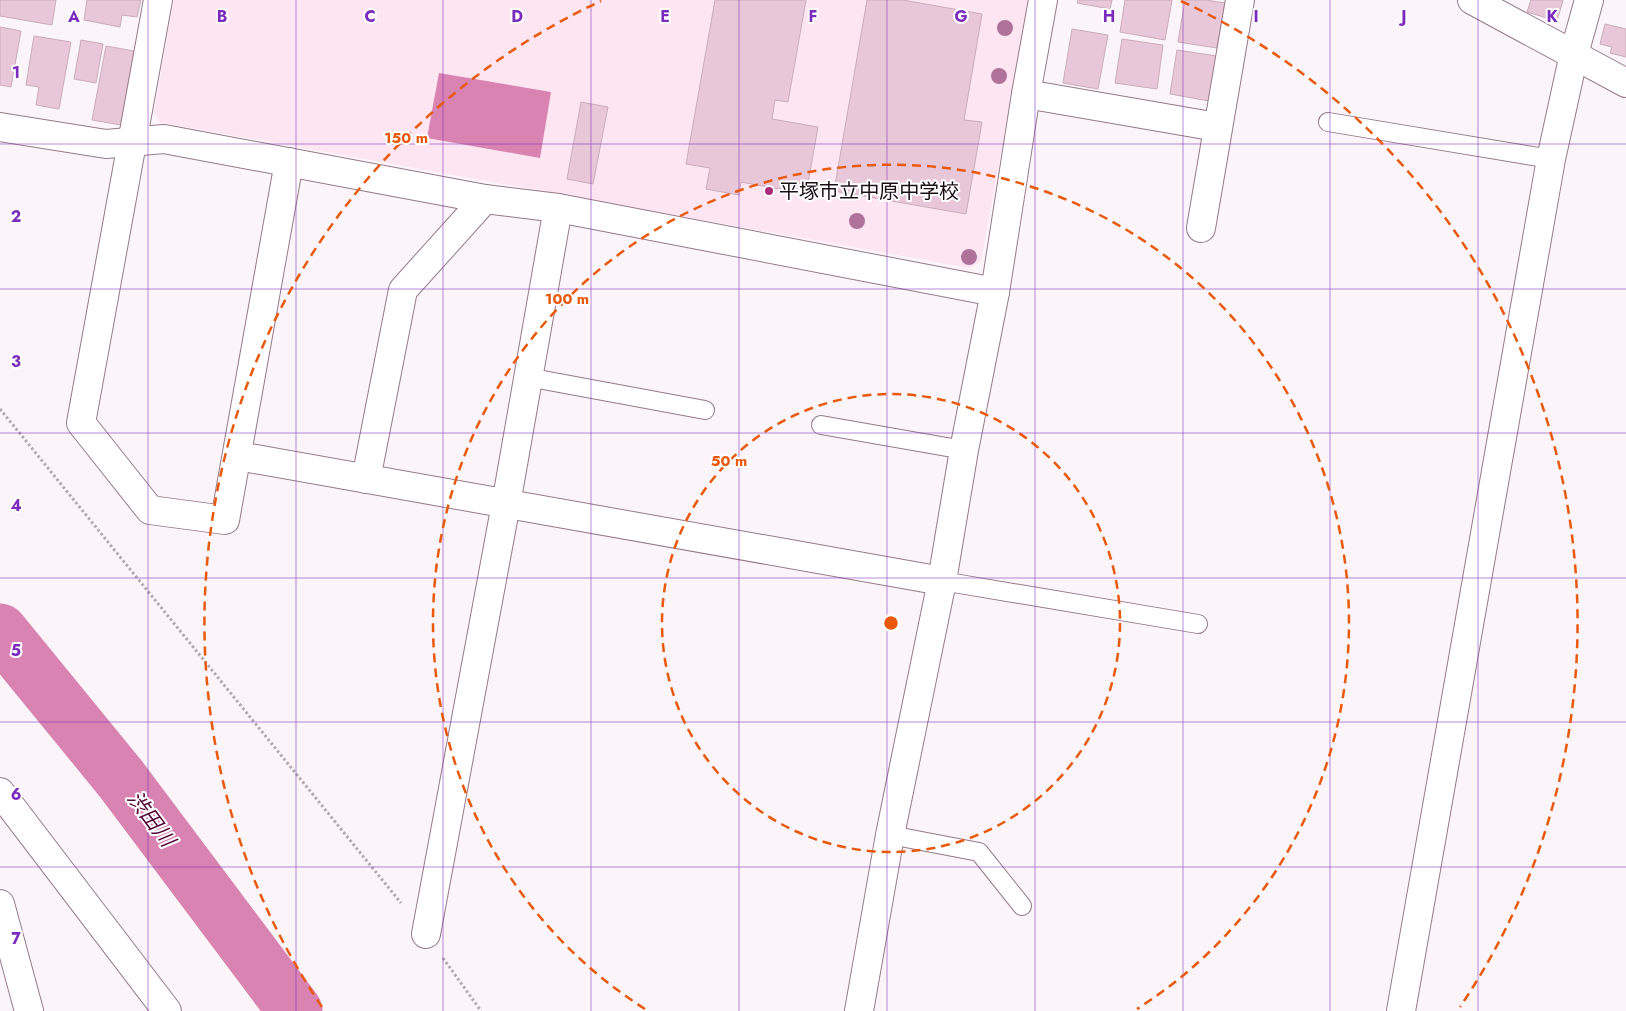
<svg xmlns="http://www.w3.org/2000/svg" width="1626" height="1011" font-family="Jost,'Noto Sans JP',sans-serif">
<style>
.built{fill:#fde5f1}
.water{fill:#d883b1}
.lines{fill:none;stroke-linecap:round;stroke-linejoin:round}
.river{stroke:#d883b1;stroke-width:55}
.building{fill:#e8c8d8;stroke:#caacbb}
.service-casing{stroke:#977a89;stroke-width:20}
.minor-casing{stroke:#977a89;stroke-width:30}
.path{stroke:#b1a9ae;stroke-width:3;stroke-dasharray:2.5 2.5;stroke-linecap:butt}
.service{stroke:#fff;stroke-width:18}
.minor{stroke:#fff;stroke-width:28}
.tree{fill:#af729a}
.grid{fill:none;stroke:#7b2cbf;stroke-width:1;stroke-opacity:0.55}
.ring{fill:none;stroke:#e8590c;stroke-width:2.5;stroke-dasharray:9 6}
.poi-dot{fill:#a92b7a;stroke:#fff;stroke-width:2}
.labels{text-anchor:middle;stroke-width:4;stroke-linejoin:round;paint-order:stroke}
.poi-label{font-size:20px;fill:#190e14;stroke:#fff;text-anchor:start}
.water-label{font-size:21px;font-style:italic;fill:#520538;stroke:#fff}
.grid-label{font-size:16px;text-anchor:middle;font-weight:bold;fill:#7b2cbf;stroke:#fff;stroke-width:4;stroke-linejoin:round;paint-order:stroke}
.centre{fill:#e8590c;stroke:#fff;stroke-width:2.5}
.ring-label{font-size:15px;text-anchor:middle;font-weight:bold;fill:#e8590c;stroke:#fff;stroke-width:4;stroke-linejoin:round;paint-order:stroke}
</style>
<rect width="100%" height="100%" fill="#fbf4f8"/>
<path class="built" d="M174 0H1029L981 261 970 268 159 122 154 112Z"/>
<path class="water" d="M439 73 551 92 540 158 427 138Z"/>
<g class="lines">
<path class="river" d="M0 631 121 779 295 1011"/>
</g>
<g class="building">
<path d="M0 0H56L52 25 0 16Z"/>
<path d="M87 0H141L137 17 122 15 120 27 84 20Z"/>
<path d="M715 0H806L788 102 775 100 772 119 818 127 806 194 741 182 739 195 706 189 710 168 686 164Z"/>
<path d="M867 0H903L982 14 964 120 982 122 966 214 834 191Z"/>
<path d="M1078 0H1112L1110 9 1077 3Z"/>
<path d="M1125 0H1172L1165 40 1120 32Z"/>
<path d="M1185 0H1206L1225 3 1217 48 1178 42Z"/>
<path d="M1531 0H1563L1557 21 1527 12Z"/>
<path d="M1605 24 1626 29V57L1610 53 1612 47 1600 44Z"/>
<path d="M0 27 21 31 11 87 0 85Z"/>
<path d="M1072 29 1108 35 1098 89 1063 83Z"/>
<path d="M34 36 71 42 59 109 36 105 39 87 26 85Z"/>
<path d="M1122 39 1163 45 1157 89 1115 83Z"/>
<path d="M81 40 103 44 96 83 74 79Z"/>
<path d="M106 46 134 51 121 125 92 120Z"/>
<path d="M1177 50 1217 56 1209 101 1170 94Z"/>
<path d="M581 102 608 107 593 184 567 179Z"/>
</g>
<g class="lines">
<g class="service-casing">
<g id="service">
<path d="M1328 122 1551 159"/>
<path d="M527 377 705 410"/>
<path d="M821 425 964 450"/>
<path d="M942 581 1198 624"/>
<path d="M890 835 979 852 1022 906"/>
</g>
</g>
<g class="minor-casing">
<g id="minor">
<path d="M158 0 81 423 150 510 225 520 289 162"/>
<path d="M1472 0 1626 83"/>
<path d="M1026 94 1217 127"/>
<path d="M0 127 106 144 164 139 485 199"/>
<path d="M1201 228 1240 0"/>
<path d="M238 456 942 581"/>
<path d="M366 479 403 290 485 199 558 208 995 292"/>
<path d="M0 792 167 1011"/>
<path d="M0 904 29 1011"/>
<path d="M426 934 506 504 558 208"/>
<path d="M859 1011 890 835 942 581 964 450 995 292 1026 94 1043 0"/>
<path d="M1401 1011 1551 159 1574 54 1589 0"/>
</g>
</g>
<g class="path">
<path d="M0 409 401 903"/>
<path d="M443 958 481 1011"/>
</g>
<use href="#service" class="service"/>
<use href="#minor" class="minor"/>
</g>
<g class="tree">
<circle cx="1005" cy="28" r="8"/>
<circle cx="999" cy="76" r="8"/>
<circle cx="857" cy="221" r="8"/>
<circle cx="969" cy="257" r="8"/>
</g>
<path class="grid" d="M148 0V1011M296 0V1011M443 0V1011M591 0V1011M739 0V1011M887 0V1011M1035 0V1011M1183 0V1011M1330 0V1011M1478 0V1011M0 144H1626M0 289H1626M0 433H1626M0 578H1626M0 722H1626M0 867H1626"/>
<g class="ring">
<circle cx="891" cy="623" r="229"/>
<path d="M645 1009A458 458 0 1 1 1137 1009"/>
<path d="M322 1007A686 686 0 0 1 601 1M1181 1A686 686 0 0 1 1460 1007"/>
</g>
<circle class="poi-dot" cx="769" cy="191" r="5"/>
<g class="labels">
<g class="poi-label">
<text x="779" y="198">平塚市立中原中学校</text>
</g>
<g class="water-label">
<text transform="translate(151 819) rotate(53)" y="7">渋田川</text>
</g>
</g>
<g class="grid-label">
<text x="74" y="22">A</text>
<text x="222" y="22">B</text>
<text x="370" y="22">C</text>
<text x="517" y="22">D</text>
<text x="665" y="22">E</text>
<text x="813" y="22">F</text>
<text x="961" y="22">G</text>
<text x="1109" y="22">H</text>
<text x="1256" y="22">I</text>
<text x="1404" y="22">J</text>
<text x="1552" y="22">K</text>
<text x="16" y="78">1</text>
<text x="16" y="222">2</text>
<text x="16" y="367">3</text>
<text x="16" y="511">4</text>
<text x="16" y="656">5</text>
<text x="16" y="800">6</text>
<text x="16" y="944">7</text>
</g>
<circle cx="891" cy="623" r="8" class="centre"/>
<g class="ring-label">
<text x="406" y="143">150 m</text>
<text x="567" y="304">100 m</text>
<text x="729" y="466">50 m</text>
</g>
</svg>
